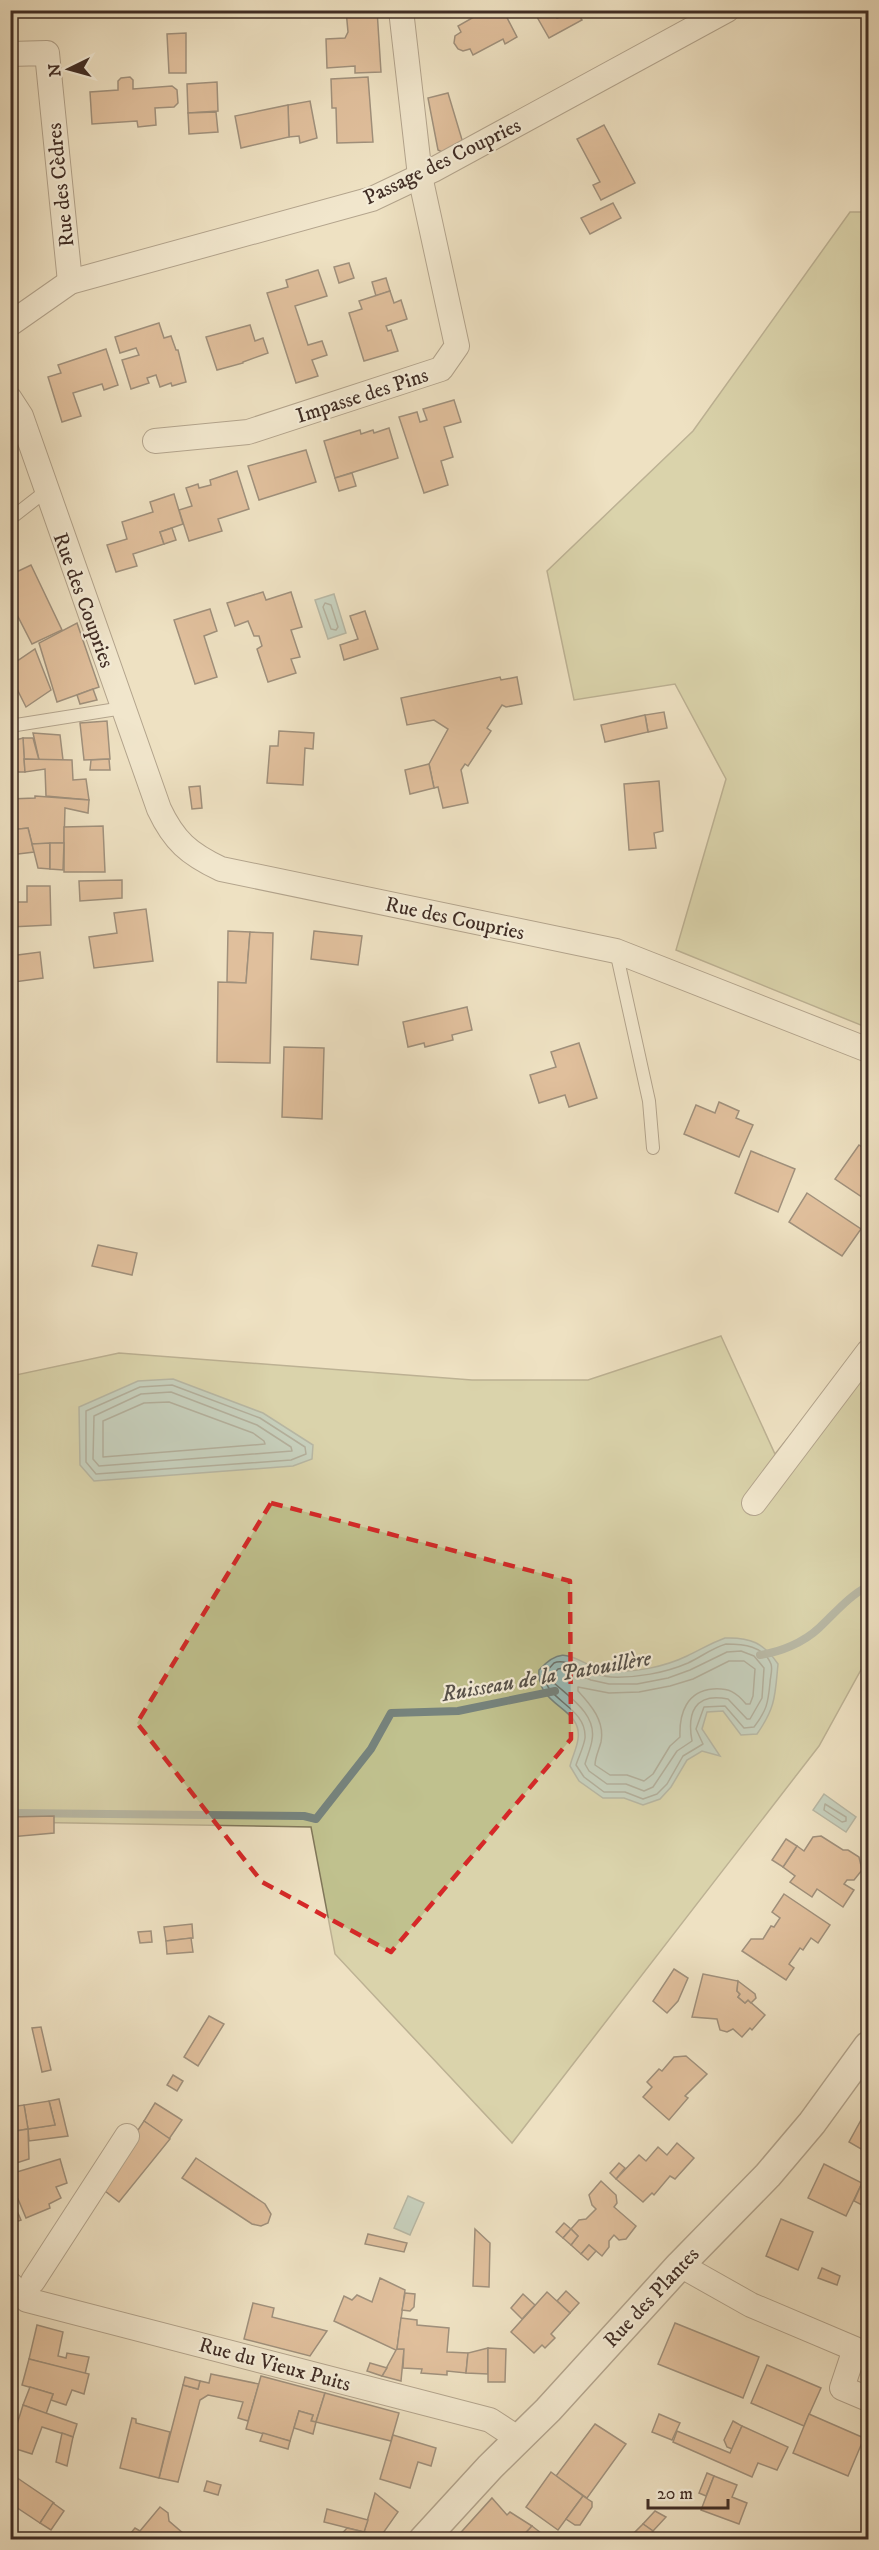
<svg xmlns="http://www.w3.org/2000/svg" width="879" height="2550" font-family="'IM FELL DW Pica',serif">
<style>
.green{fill:#c0c18e;stroke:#80775a;stroke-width:1.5}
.water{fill:#9abcb8;stroke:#76837d;stroke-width:1.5}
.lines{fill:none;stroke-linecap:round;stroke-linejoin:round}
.shore{stroke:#6d746e;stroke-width:1.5}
.stream{stroke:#76837d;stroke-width:8}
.building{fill:#cf966e;stroke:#402d25;stroke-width:1.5}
.service-casing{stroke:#6c5a4c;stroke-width:14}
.minor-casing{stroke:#6c5a4c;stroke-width:26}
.tertiary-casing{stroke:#6c5a4c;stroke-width:31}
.service{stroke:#f4ecd7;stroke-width:12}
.minor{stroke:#f4ecd7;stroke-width:24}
.tertiary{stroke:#f4ecd7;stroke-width:28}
.marked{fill:none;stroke:#d62828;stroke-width:4.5;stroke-dasharray:12 8;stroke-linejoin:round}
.labels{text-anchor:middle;stroke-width:4.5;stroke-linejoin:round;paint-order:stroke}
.street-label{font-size:21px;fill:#402d25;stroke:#f4ecd7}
.water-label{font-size:22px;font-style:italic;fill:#56514a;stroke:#f4ecd7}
</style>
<rect width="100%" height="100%" fill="#eee1c2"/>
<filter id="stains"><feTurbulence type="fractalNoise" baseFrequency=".00333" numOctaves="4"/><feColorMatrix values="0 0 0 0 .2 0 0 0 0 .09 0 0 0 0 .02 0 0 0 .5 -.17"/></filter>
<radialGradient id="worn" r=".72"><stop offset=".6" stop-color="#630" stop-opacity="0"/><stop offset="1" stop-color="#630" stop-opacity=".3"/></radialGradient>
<g class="green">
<path d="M850 212H868V1028L676 950 726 779 675 684 574 700 547 571 693 431Z"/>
<path d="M721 1336 775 1454 868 1339V1657L819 1746 512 2143 335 1954 311 1827 11 1822V1376L119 1353 472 1380H588Z"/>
</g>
<g class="water">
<path d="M334 594 346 633 328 639 315 600Z"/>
<path d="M173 1379 263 1413 313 1445 312 1459 293 1466 94 1481 80 1465 79 1407 138 1381Z"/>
<path d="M725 1638C750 1637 764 1643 778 1664 775 1695 776 1707 757 1734L741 1735 723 1711 707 1712 702 1729 720 1756 702 1751 687 1760 671 1787 660 1799 643 1805 624 1798H603L579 1781 570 1766C572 1757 577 1748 578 1739 583 1707 536 1707 539 1670 568 1638 576 1667 609 1671 634 1673 664 1667 687 1656 700 1650 711 1643 725 1638Z"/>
<path d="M824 1794 856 1817 846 1832 813 1810Z"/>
<path d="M408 2196 424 2203 410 2235 394 2228Z"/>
</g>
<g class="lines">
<g class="shore">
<path d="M325 603 331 605 338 627 336 630 331 629 323 607Z"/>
<path d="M172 1385 260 1418 305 1447 306 1454 291 1460 96 1474 86 1462V1411L140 1387Z"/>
<path d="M171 1392 257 1425 291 1447 292 1451 99 1466 93 1459 94 1416 141 1394Z"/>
<path d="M169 1402 253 1433 264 1441 265 1444 103 1457V1421L144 1403Z"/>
<path d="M726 1644C743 1644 764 1646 771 1664 773 1670 770 1677 770 1683 768 1703 767 1710 754 1727L744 1728 725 1706 704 1707 696 1729 703 1744 683 1756 667 1784 657 1794 643 1799 625 1792H604L584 1777 576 1765C579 1756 584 1746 585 1738 587 1706 542 1700 545 1673L554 1663C567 1657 593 1676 611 1677 636 1678 665 1673 688 1663 701 1657 712 1648 726 1644Z"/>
<path d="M741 1651 754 1656 764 1668 762 1698 750 1719H747L728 1699C694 1692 687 1714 692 1741L677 1751 653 1787 644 1791 626 1784H607L589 1771 585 1764C587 1756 591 1748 592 1740 597 1714 569 1697 553 1682L552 1676 558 1669 563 1668 591 1680 609 1684H637L668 1678 690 1670 727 1652Z"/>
<path d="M729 1661H744L755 1669 753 1696 750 1704H746C736 1692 729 1688 713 1689 687 1691 679 1713 680 1737L670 1746 653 1774 644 1781 627 1775H610L595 1765C595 1757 599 1750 601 1742 605 1721 591 1705 578 1691V1687L609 1693 639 1692 670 1686 693 1679Z"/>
<path d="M825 1804 846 1817V1821L842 1822 824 1810Z"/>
</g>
<g class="stream">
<path d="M760 1655C780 1652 803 1643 819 1628 834 1614 849 1596 868 1586"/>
<path d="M10 1813 304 1816 316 1819 371 1749 391 1713 458 1711 555 1691"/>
</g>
</g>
<g class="building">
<path d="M346 10H377L381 72 355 73V66L327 68 326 39 345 38 348 32Z"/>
<path d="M486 10H503L517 37 505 44 503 39 473 55 470 49 463 51 458 49 454 43 455 36 461 32 458 26Z"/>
<path d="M533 10H553L557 18 562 16 559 10H591L580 17 582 20 549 38Z"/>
<path d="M186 33V73H169L167 34Z"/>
<path d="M130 77 133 80V89L172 86 177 90 178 103 174 107 155 108 156 125 138 127 137 121 92 124 90 92 118 90V81L121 78Z"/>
<path d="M368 77 373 142 337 143 336 108H332L331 79Z"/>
<path d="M217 82 218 111 188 113 187 84Z"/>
<path d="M448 93 463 143 444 153 438 150 428 98Z"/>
<path d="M310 101 317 138 300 143 299 136 289 137 288 105Z"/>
<path d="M288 105 289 137 241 148 235 116Z"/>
<path d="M216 112 218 132 189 134 188 113Z"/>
<path d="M604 125 635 183 601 200 593 185 600 182 577 139Z"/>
<path d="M613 203 621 218 590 234 581 218Z"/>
<path d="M349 263 354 278 339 283 334 267Z"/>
<path d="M318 270 327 296 295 306 308 345 322 341 327 355 312 360 318 376 296 383 267 293 288 287 286 280Z"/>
<path d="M386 278 390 291 376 296 372 282Z"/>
<path d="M390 291 394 303 401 300 407 319 386 326 388 331 391 330 398 351 364 361 349 313 362 309 359 301Z"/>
<path d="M159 323 164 338 171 336 176 350H178L186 382 172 386 171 383 160 387 156 375 147 378 149 383 131 389 122 360 139 355 136 348 120 353 115 337Z"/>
<path d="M250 325 255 341 263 338 268 353 243 362V363L217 370 206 337Z"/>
<path d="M106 349 118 385 104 390 102 384 73 393 81 416 62 422 48 377 61 373 58 365Z"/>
<path d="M454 400 461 422 444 427 453 457 441 461 448 485 424 493 399 417 417 412 420 422 427 420 423 409Z"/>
<path d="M389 428 398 458 335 478 324 441 360 430 361 434 373 430 374 433Z"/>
<path d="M306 450 316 482 259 500 248 466Z"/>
<path d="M237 471 249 509 218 519 222 531 189 541 179 510 192 506 186 488 198 484 199 488 211 485 210 480Z"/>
<path d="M352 473 356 486 339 491 335 478Z"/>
<path d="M174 494 183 524 160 532 164 544 133 554 137 566 116 572 107 545 127 539 122 522 153 512 150 502Z"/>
<path d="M172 528 176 540 164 544 160 532Z"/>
<path d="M31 565 62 630 32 644 10 601V575Z"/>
<path d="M263 592 266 600 291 592 302 627 291 630 300 657 291 659 296 673 268 682 257 649 262 646 259 636H254L248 621 235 626 227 603Z"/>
<path d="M210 609 217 631 204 636 217 677 195 684 174 620Z"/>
<path d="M365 611 378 649 344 660 340 645 358 639 350 616Z"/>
<path d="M77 623 99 687 57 702 39 643Z"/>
<path d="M35 649 51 690 26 707 10 675V666Z"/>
<path d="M500 677 501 680 517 677 522 704 506 707 502 705 487 728 491 731 468 766 465 764 461 770 468 803 443 808 438 787 434 788 429 764 448 729 434 720 407 725 401 698Z"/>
<path d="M93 689 97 700 80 704 77 695Z"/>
<path d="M664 712 667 728 648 732 645 715Z"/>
<path d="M645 715 648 732 605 742 601 725Z"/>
<path d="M107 721 110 759 84 760 80 723Z"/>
<path d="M279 731 314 733 313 749 305 748 303 785 267 783 270 746H278Z"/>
<path d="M33 733 60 735 63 760H39Z"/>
<path d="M23 738H33L39 760 24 759Z"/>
<path d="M23 738 25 772H16L12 741Z"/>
<path d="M24 759 72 760 73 780 86 779 89 800 46 796 45 769 25 772Z"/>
<path d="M109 759 110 770H90L91 760Z"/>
<path d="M429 764 434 788 410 794 405 770Z"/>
<path d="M659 781 663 831 654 833 656 848 629 850 624 784Z"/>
<path d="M200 786 202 808 192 809 189 787Z"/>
<path d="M35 796 89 800 88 813 65 808 64 843 32 844 28 828 10 830V799L35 798Z"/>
<path d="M103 826 105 872H64V827Z"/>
<path d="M28 828 34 852 10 855V830Z"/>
<path d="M50 843V869L38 868 32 844Z"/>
<path d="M50 843H64L63 870 50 869Z"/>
<path d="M122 880V898L80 901 79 881Z"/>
<path d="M27 886H50L51 925 10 927V902H27Z"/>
<path d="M146 909 153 961 94 968 89 937 117 933 114 913Z"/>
<path d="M228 931 250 932 246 983 227 982Z"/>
<path d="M314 931 362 936 358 965 311 959Z"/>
<path d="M250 932 273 933 270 1063 217 1062 218 982 246 983Z"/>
<path d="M40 952 43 978 14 982 10 956Z"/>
<path d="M467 1007 472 1030 452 1035 453 1040 425 1047 424 1043 408 1047 403 1022Z"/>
<path d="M579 1043 597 1098 569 1107 565 1095 539 1103 530 1075 556 1067 551 1052Z"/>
<path d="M284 1047 324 1048 322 1119 282 1117Z"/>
<path d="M719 1102 739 1111 736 1118 753 1125 739 1157 684 1134 696 1105 715 1113Z"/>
<path d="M859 1145 868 1151V1201L835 1179Z"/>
<path d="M751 1151 795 1169 778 1212 735 1193Z"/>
<path d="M807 1193 861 1229 842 1256 789 1222Z"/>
<path d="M98 1245 137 1253 132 1275 92 1266Z"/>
<path d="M54 1816V1833L10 1837V1817Z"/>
<path d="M821 1836 843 1850H848L859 1857 862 1870 854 1880H847L844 1884 854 1890 843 1907 817 1889 812 1897 790 1882 795 1876 783 1867 797 1846 804 1851 813 1837Z"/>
<path d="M786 1839 797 1846 783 1867 772 1860Z"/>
<path d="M784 1894 830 1925 818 1943 811 1938 803 1950 800 1948 789 1964 794 1968 786 1980 742 1951 751 1939H763L771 1926 774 1927 780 1918 772 1912Z"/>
<path d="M192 1924 193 1938 166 1941 164 1927Z"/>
<path d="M151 1931 152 1942 140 1943 138 1932Z"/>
<path d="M191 1938 193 1952 167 1954 166 1941Z"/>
<path d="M674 1969 688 1978 678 2001 667 2013 653 2001Z"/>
<path d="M703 1974 738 1981 737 1991 740 1994 738 1997 745 2003 748 2000 765 2015 752 2030 750 2028 742 2037 733 2029 727 2032 720 2030 717 2019 692 2017Z"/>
<path d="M738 1981 755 1994 756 1998 751 2003 748 2000 745 2003 738 1997 740 1994 737 1991Z"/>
<path d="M209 2016 224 2024 198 2066 184 2057Z"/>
<path d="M41 2027 51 2070 42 2072 32 2028Z"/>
<path d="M686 2056 707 2074 685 2096 688 2098 669 2120 643 2097 652 2087 647 2082 659 2069 662 2071 674 2057Z"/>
<path d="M173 2075 183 2081 177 2091 167 2085Z"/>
<path d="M59 2099 68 2136 29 2141 28 2129 55 2125 49 2101Z"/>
<path d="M49 2101 55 2125 28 2129 24 2105Z"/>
<path d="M155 2103 182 2120 169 2139 144 2121Z"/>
<path d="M24 2105 28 2129 10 2132V2107Z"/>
<path d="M866 2111 868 2112V2153L849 2142Z"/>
<path d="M144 2121 170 2139 119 2202 100 2187Z"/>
<path d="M28 2129 29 2159 10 2165V2132Z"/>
<path d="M677 2143 694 2158 675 2179 670 2176 654 2195 652 2193 643 2202 616 2179 639 2155 646 2161 658 2147 667 2155Z"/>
<path d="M196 2158 265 2204 271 2214 268 2223 261 2226 252 2224 182 2178Z"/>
<path d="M60 2159 67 2183 56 2187 61 2198 49 2204 50 2208 26 2218 18 2199 13 2201 10 2195V2174Z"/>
<path d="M619 2163 625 2168 616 2179 610 2173Z"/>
<path d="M824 2164 862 2183 846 2216 808 2198Z"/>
<path d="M601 2181 616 2195 617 2203 614 2207 636 2226 626 2239 619 2240 614 2235 609 2241V2247L602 2256 589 2245 581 2254 571 2245 578 2236 571 2229 579 2220 586 2219 596 2209 592 2205 589 2195Z"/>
<path d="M862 2183 868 2185V2192L862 2205 854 2201Z"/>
<path d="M10 2195 21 2220 10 2224Z"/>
<path d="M781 2219 813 2232 798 2270 766 2256Z"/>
<path d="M564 2223 571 2229 563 2238 556 2232Z"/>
<path d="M475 2229 490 2243 489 2287 473 2286Z"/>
<path d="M571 2229 578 2236 571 2245 563 2238Z"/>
<path d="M368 2234 407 2243 404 2252 365 2244Z"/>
<path d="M589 2245 596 2251 588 2260 581 2254Z"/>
<path d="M822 2268 840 2276 837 2285 818 2278Z"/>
<path d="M380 2278 405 2290 397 2349H404L401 2381 382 2376 396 2350 334 2321 344 2296 352 2300 357 2295 372 2302Z"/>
<path d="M566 2291 579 2303 570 2313 557 2301Z"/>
<path d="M547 2292 570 2313 551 2334 555 2338 545 2348 542 2345 534 2353 511 2332Z"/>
<path d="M405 2293 415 2294 414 2307 410 2311 402 2310Z"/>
<path d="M523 2294 535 2305 522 2319 511 2308Z"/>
<path d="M253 2303 274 2308 272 2317 327 2331 310 2356 244 2339Z"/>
<path d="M401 2318 417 2320V2325L449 2328 447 2352 468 2353 466 2373 447 2371V2375L421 2373 422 2369 403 2368 404 2349H397Z"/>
<path d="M675 2323 759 2357 743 2398 658 2364Z"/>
<path d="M37 2325 63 2332 58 2356 66 2358 67 2353 89 2357 85 2374 29 2359Z"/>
<path d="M488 2348V2374L466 2373 468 2353Z"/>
<path d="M488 2348 506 2349 505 2382H488Z"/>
<path d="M29 2359 89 2374 84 2394 72 2390 66 2405 51 2400 53 2394 22 2385Z"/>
<path d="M370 2363 387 2368 382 2376 367 2371Z"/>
<path d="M767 2365 821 2388 804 2426 751 2403Z"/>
<path d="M211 2374 259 2384 248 2421 238 2418 243 2402 208 2395 200 2400 178 2482 159 2478 183 2385 198 2389 200 2381 209 2383Z"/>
<path d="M261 2376 325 2393 316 2422 311 2421 313 2415 299 2411 290 2441 246 2429Z"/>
<path d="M185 2377 200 2381 198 2389 183 2385Z"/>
<path d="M30 2387 53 2394 46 2414 23 2405Z"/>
<path d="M325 2393 399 2413 391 2441 316 2422Z"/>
<path d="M23 2405 77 2424 73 2437 42 2427 32 2454 10 2447Z"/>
<path d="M299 2411 313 2415 311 2421 316 2422 313 2434 294 2428Z"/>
<path d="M659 2414 680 2423 672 2440 652 2432Z"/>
<path d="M809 2414 864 2438 848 2476 793 2453Z"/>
<path d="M132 2418 136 2419V2423L170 2432 159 2478 120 2468Z"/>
<path d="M733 2421 742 2426 732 2449 727 2447 724 2440Z"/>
<path d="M595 2424 626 2444 587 2498 556 2476Z"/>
<path d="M742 2426 788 2447 777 2470 758 2463 752 2477 673 2442 677 2431 730 2453Z"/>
<path d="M62 2433 73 2437 67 2466 56 2462Z"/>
<path d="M263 2433 290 2441 288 2449 260 2441Z"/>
<path d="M393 2435 436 2448 431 2466 418 2462 410 2488 380 2479Z"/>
<path d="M551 2472 583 2496 558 2530 526 2507Z"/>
<path d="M10 2473 54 2503 40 2523 10 2503 17 2491 10 2486Z"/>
<path d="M707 2473 714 2476 706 2496 699 2493Z"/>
<path d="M714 2476 737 2485 732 2497 747 2503 739 2524 701 2510Z"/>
<path d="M207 2481 221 2485 218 2495 204 2491Z"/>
<path d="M375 2493 398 2512 381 2536 364 2532Z"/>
<path d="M583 2496 592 2502V2507L580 2525H575L566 2519Z"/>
<path d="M492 2498 507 2515 510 2512 532 2526 519 2540H454Z"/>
<path d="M53 2503 64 2511 51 2530 40 2523Z"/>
<path d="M160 2507 168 2513 169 2521 191 2540H125L135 2528 140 2531Z"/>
<path d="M327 2509 368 2520 364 2532 324 2522Z"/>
<path d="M655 2511 666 2517 653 2531 643 2524Z"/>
<path d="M643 2524 653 2531 646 2540 635 2532Z"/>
<path d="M532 2526 541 2533 534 2540H519Z"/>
<path d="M347 2528 364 2532 375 2535 371 2540H328L332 2535 337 2539Z"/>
</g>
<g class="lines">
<g class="service-casing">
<g id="service">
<path d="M10 519 46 491"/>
<path d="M10 726 123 708"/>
<path d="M616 951 649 1101 653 1148"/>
</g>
</g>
<g class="minor-casing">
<g id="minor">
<path d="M10 54 47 53 70 282"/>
<path d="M10 324 70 282 372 199 433 170 727 10"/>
<path d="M10 399 21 416 159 809C174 841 189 854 221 869L616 951 868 1050"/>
<path d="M155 441 248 432 441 369 457 346 420 176 401 10"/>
<path d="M754 1503 868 1352"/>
<path d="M680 2265 751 2305 855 2349 842 2388 868 2399"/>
<path d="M33 2281 127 2136"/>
<path d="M10 2284 27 2300 490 2420 519 2439"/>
</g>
</g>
<g class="tertiary-casing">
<path id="tertiary" d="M423 2540 490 2467 548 2410 680 2265 768 2175 812 2123 868 2046"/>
</g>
<use href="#service" class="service"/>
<use href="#minor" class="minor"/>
<use href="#tertiary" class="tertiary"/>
</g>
<path d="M0 0H879V2550H0ZM271 1503 570 1581 571 1739 391 1952 262 1882 137 1723Z" fill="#eee1c2" fill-opacity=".55" fill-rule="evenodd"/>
<path class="marked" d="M271 1503 570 1581 571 1739 391 1952 262 1882 137 1723Z"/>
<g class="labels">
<g class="street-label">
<text transform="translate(442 161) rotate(-26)" y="7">Passage des Coupries</text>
<text transform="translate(60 185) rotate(-96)" y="7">Rue des Cèdres</text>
<text transform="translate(362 395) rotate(-18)" y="7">Impasse des Pins</text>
<text transform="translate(84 600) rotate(70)" y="7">Rue des Coupries</text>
<text transform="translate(455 918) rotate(12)" y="7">Rue des Coupries</text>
<text transform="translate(651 2297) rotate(-47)" y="7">Rue des Plantes</text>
<text transform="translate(275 2364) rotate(15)" y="7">Rue du Vieux Puits</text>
</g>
<g class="water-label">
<text transform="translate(546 1675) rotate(-10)" y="8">Ruisseau de la Patouillère</text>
</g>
</g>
<rect width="879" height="2550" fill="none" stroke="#eee1c2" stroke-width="36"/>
<rect x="12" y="12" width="855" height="2526" fill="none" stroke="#402d25" stroke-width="3"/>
<rect x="18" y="18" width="843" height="2514" fill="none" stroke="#402d25" stroke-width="1.5"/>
<g transform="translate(69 69) rotate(265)" stroke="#f4ecd7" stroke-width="4.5" paint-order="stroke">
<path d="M0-4.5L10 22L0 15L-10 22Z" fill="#402d25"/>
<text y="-9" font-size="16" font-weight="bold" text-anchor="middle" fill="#402d25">N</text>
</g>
<path d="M648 2499v9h80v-9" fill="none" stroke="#402d25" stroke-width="3"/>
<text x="657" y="2499" font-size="18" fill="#402d25" stroke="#f4ecd7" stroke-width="4.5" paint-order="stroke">20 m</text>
<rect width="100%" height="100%" filter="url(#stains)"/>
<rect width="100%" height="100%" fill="url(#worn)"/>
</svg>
